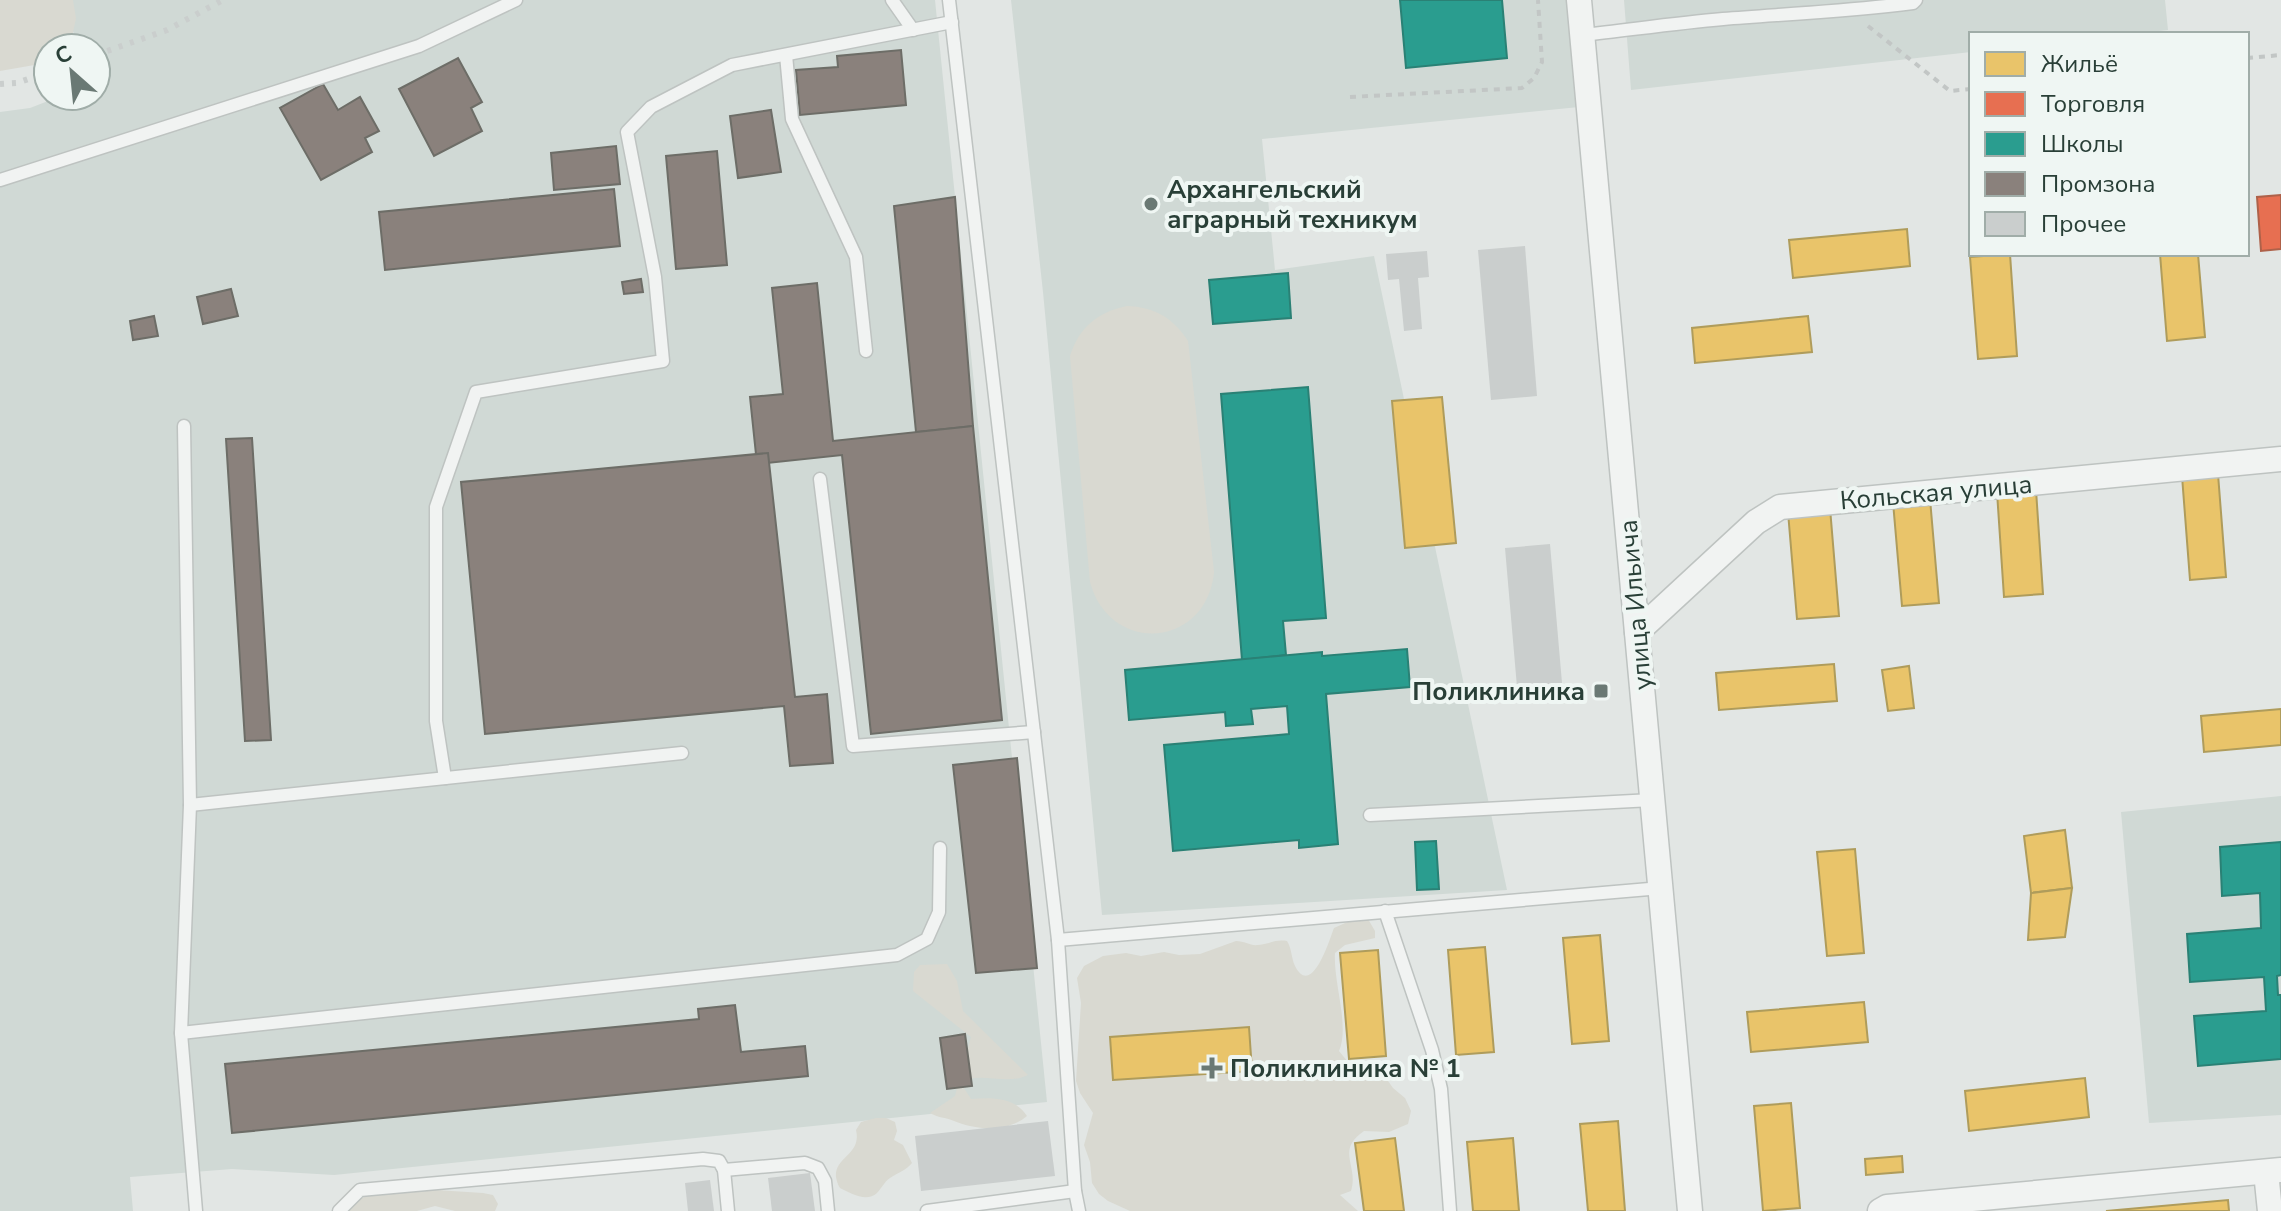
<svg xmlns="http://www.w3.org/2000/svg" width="2281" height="1211" font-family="'Nunito Sans',sans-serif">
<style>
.built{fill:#d0d9d5}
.green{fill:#d9d9d1}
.homes{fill:#e9c46a;stroke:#af9c5b;stroke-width:2}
.shops{fill:#e76f51;stroke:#ae6149;stroke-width:2}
.schools{fill:#2a9d8f;stroke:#2a8175;stroke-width:2}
.industry{fill:#8a817c;stroke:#6d6d67;stroke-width:2}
.building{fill:#cacecd}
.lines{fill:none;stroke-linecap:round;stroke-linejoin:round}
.lane-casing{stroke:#bec3c1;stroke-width:15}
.street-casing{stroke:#bec3c1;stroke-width:27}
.path{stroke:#c2c6c5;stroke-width:4;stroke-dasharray:6 6;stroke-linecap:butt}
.lane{stroke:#f1f3f2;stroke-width:12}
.street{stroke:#f1f3f2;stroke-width:24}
.rail{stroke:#cacecd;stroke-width:6;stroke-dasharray:4 8;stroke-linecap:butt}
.poi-dot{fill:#6a7974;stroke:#eff6f3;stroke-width:3}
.labels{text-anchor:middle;stroke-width:8;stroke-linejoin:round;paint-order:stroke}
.poi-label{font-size:26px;font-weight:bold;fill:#293f37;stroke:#eff6f3;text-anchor:start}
.street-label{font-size:26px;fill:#293f37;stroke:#eff6f3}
</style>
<rect width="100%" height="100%" fill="#e2e6e4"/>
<g class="built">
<path d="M56 0H935L1047 1102 334 1175 232 1169 130 1177 133 1211H0V112L30 108 61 96H96V82L99 80 96 75V48H82Z"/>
<path d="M1011 0H1570L1579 107 1262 139 1275 270 1374 256 1507 890 1102 915 1043 292Z"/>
<path d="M1624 0H2165L2168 30 2132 34H1971V52L1631 90Z"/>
<path d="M2281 796V1115L2149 1123 2121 812Z"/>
</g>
<g class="green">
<path d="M0 0H73L76 18 70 47 48 48V62L46 63 0 71Z"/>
<path d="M1127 306C1155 307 1173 318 1188 341L1214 572C1207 648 1110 656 1090 582L1070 356C1079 327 1098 312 1127 306Z"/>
<path d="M1354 919H1368L1375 931V938L1345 945 1335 953C1333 982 1350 1026 1339 1051L1352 1067 1381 1071 1393 1088 1405 1098 1411 1111 1408 1124 1389 1132 1364 1131C1335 1151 1359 1165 1351 1191L1340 1195 1358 1211H1130L1108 1201 1099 1194 1092 1183 1090 1162 1084 1145 1093 1113 1080 1093 1076 1081 1081 1003 1077 978 1084 966 1103 956 1126 953 1141 956 1164 952 1179 955 1200 954 1236 941C1245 941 1250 946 1258 945 1269 944 1275 939 1287 941 1292 949 1291 957 1295 966 1312 999 1330 938 1334 928Z"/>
<path d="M947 964 957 981 963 1011 1028 1075C1006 1086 981 1071 960 1082L971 1099C992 1097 1015 1097 1027 1116 1007 1133 976 1130 954 1121 945 1117 938 1118 930 1113L955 1096 971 1037 913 991 914 972 920 965Z"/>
<path d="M876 1118H886L895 1122 897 1131 894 1140 903 1145 912 1163C905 1171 899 1172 890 1178 884 1182 882 1188 877 1193 866 1203 851 1193 840 1188 824 1157 863 1159 856 1130L861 1122Z"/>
<path d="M420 1189 483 1193 493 1195 498 1204 495 1211H455L435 1206 417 1211H349C363 1187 396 1191 420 1189Z"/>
</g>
<g class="homes">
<path d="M1907 229 1910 266 1793 278 1789 240Z"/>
<path d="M2010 254 2017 356 1978 359 1970 257Z"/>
<path d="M2160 254H2198L2205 337 2167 341Z"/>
<path d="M1808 316 1812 352 1695 363 1692 328Z"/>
<path d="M1442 397 1456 543 1405 548 1392 401Z"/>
<path d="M2218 474 2226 577 2190 580 2182 476Z"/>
<path d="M2036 490 2043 594 2004 597 1997 492Z"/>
<path d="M1930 499 1939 603 1902 606 1893 502Z"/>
<path d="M1830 508 1839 616 1797 619 1788 512Z"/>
<path d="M1834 664 1837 701 1719 710 1716 673Z"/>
<path d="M1909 666 1914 708 1888 711 1882 670Z"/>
<path d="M2281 709V745L2204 752 2201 716Z"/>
<path d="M2065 830 2072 888 2031 893 2024 836Z"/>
<path d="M1855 849 1864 953 1827 956 1817 852Z"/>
<path d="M2072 888 2065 937 2028 940 2031 893Z"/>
<path d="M1600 935 1609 1041 1572 1044 1563 938Z"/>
<path d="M1485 947 1494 1052 1456 1055 1448 950Z"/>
<path d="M1378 950 1386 1056 1349 1059 1340 953Z"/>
<path d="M1864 1002 1868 1042 1751 1052 1747 1012Z"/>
<path d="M1249 1027 1252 1071 1113 1080 1110 1037Z"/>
<path d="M2085 1078 2089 1117 1969 1131 1965 1091Z"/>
<path d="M1791 1103 1800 1208 1763 1211 1754 1106Z"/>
<path d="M1618 1121 1625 1211H1588L1580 1124Z"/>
<path d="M1395 1138 1404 1211H1364L1355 1143Z"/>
<path d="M1513 1138 1519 1211H1473L1467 1142Z"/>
<path d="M1902 1156 1903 1172 1866 1175 1865 1159Z"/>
<path d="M2228 1200 2229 1211H2106Z"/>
</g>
<path class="shops" d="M2281 195V249L2261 251 2257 197Z"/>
<g class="schools">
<path d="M1400 0H1502L1507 58 1406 68Z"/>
<path d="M1288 273 1291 318 1213 324 1209 280Z"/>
<path d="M1308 387 1326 618 1283 621 1286 655 1242 660 1221 394Z"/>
<path d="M1407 649 1410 687 1326 694 1338 844 1299 848V840L1173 851 1164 745 1289 734 1287 706 1251 709 1253 724 1226 726 1225 712 1129 720 1125 670 1322 652V656Z"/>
<path d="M1436 841 1439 889 1417 890 1415 842Z"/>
<path d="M2281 842V975L2277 976 2278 995H2281V1059L2198 1066 2194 1016 2266 1011 2264 977 2190 982 2187 934 2261 928 2260 893 2222 896 2220 847Z"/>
</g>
<g class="industry">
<path d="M901 50 906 105 800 115 796 70 838 67 837 56Z"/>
<path d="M458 58 482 102 471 108 482 131 434 156 399 89Z"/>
<path d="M323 84 338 110 360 97 379 131 365 138 372 152 321 180 280 108Z"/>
<path d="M771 110 781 172 738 178 730 116Z"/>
<path d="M616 146 620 184 554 190 551 153Z"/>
<path d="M717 151 727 265 676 269 666 156Z"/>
<path d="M614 189 620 246 385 270 379 212Z"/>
<path d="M955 197 973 426 916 432 894 206Z"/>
<path d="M641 279 643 292 624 294 622 282Z"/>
<path d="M817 283 833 441 973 426 1002 720 871 734 842 455 757 464 750 397 783 394 772 288Z"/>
<path d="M231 289 238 316 203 324 197 297Z"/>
<path d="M154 316 158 336 133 340 130 321Z"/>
<path d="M252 438 271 740 245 741 226 439Z"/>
<path d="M768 453 795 697 827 694 833 763 790 766 784 706 485 734 461 482Z"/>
<path d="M1017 758 1037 968 976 973 953 765Z"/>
<path d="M735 1005 741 1052 805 1046 808 1076 232 1133 225 1064 699 1019 698 1009Z"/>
<path d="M965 1034 972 1086 947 1089 940 1038Z"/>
</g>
<g class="building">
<path d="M1525 246 1537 396 1491 400 1478 250Z"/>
<path d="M1427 251 1429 277 1418 278 1422 329 1404 331 1399 279 1388 280 1386 254Z"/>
<path d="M1550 544 1562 683 1517 687 1505 548Z"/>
<path d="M1048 1121 1055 1176 921 1191 915 1136Z"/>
<path d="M810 1173 815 1211H772L768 1178Z"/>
<path d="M710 1180 714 1211H688L685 1183Z"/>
</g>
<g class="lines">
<g class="lane-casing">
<g id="lane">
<path d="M892 0 913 30"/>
<path d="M949 0 1058 940 1075 1191 1079 1211"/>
<path d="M1583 35C1629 30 1676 23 1723 19 1787 14 1850 11 1913 3L1916 0"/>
<path d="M786 55 792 119 856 257 866 351"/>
<path d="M0 180 419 46 516 0"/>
<path d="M184 426 190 805 181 1033 196 1211"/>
<path d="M820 479 853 746 1034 732"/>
<path d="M445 778 436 721V507L476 392 663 361 655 277 627 132 651 107 732 65 952 22"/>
<path d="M190 805 682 753"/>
<path d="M1370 815 1652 800"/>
<path d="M1385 911 1432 1050 1441 1089 1450 1211"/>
<path d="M1058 940 1661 888"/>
<path d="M181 1033 897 955 927 939 939 912 940 848"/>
<path d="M724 1170 805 1163 818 1168 825 1181 828 1211"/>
<path d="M339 1211 360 1190 703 1159 719 1161 724 1170 728 1211"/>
<path d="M927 1211 1075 1191"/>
</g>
</g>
<g class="street-casing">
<g id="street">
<path d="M1579 0 1690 1211"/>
<path d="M1637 632 1756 522 1780 507 2281 459"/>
<path d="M2266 1172 2270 1211"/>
<path d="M1880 1211 1887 1207 2281 1170"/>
</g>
</g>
<g class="path">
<path d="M1868 26 1950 91 1971 89"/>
<path d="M2247 58 2281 55"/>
<path d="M1350 97 1522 88 1534 78 1542 62 1538 0"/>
</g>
<use href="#lane" class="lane"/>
<use href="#street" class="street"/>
<g class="rail">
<path d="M96 55 167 30 223 0"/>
<path d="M0 84 17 83 48 72"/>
</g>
</g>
<g class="poi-dot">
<circle cx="1151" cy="204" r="8"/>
<rect x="1593" y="683" width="16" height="16" rx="4"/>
<path d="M1208 1056h8v8h8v8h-8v8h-8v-8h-8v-8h8z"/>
</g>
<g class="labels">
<g class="poi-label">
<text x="1167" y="198">Архангельский<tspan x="1167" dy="30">аграрный техникум</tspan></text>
<text x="1585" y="700" text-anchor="end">Поликлиника</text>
<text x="1230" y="1077">Поликлиника № 1</text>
</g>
<g class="street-label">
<text transform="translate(1936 492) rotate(-5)" y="9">Кольская улица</text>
<text transform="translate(1635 605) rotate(-95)" y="9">улица Ильича</text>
</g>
</g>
<rect x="1969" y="32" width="280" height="224" fill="#eff6f3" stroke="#a0ada8" stroke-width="2"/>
<rect x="1985" y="52" width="40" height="24" fill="#e9c46a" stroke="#a0ada8" stroke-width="2"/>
<text x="2041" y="72" font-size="24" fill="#293f37">Жильё</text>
<rect x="1985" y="92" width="40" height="24" fill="#e76f51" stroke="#a0ada8" stroke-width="2"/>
<text x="2041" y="112" font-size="24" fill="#293f37">Торговля</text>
<rect x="1985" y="132" width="40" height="24" fill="#2a9d8f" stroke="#a0ada8" stroke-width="2"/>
<text x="2041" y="152" font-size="24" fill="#293f37">Школы</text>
<rect x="1985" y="172" width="40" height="24" fill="#8a817c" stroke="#a0ada8" stroke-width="2"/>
<text x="2041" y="192" font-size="24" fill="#293f37">Промзона</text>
<rect x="1985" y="212" width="40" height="24" fill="#cacecd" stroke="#a0ada8" stroke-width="2"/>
<text x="2041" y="232" font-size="24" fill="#293f37">Прочее</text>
<g transform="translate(72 72) rotate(333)"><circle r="38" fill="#eff6f3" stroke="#a0ada8" stroke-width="2"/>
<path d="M0-6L14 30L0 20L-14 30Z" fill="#6a7974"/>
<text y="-12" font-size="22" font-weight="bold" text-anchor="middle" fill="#293f37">С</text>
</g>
</svg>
